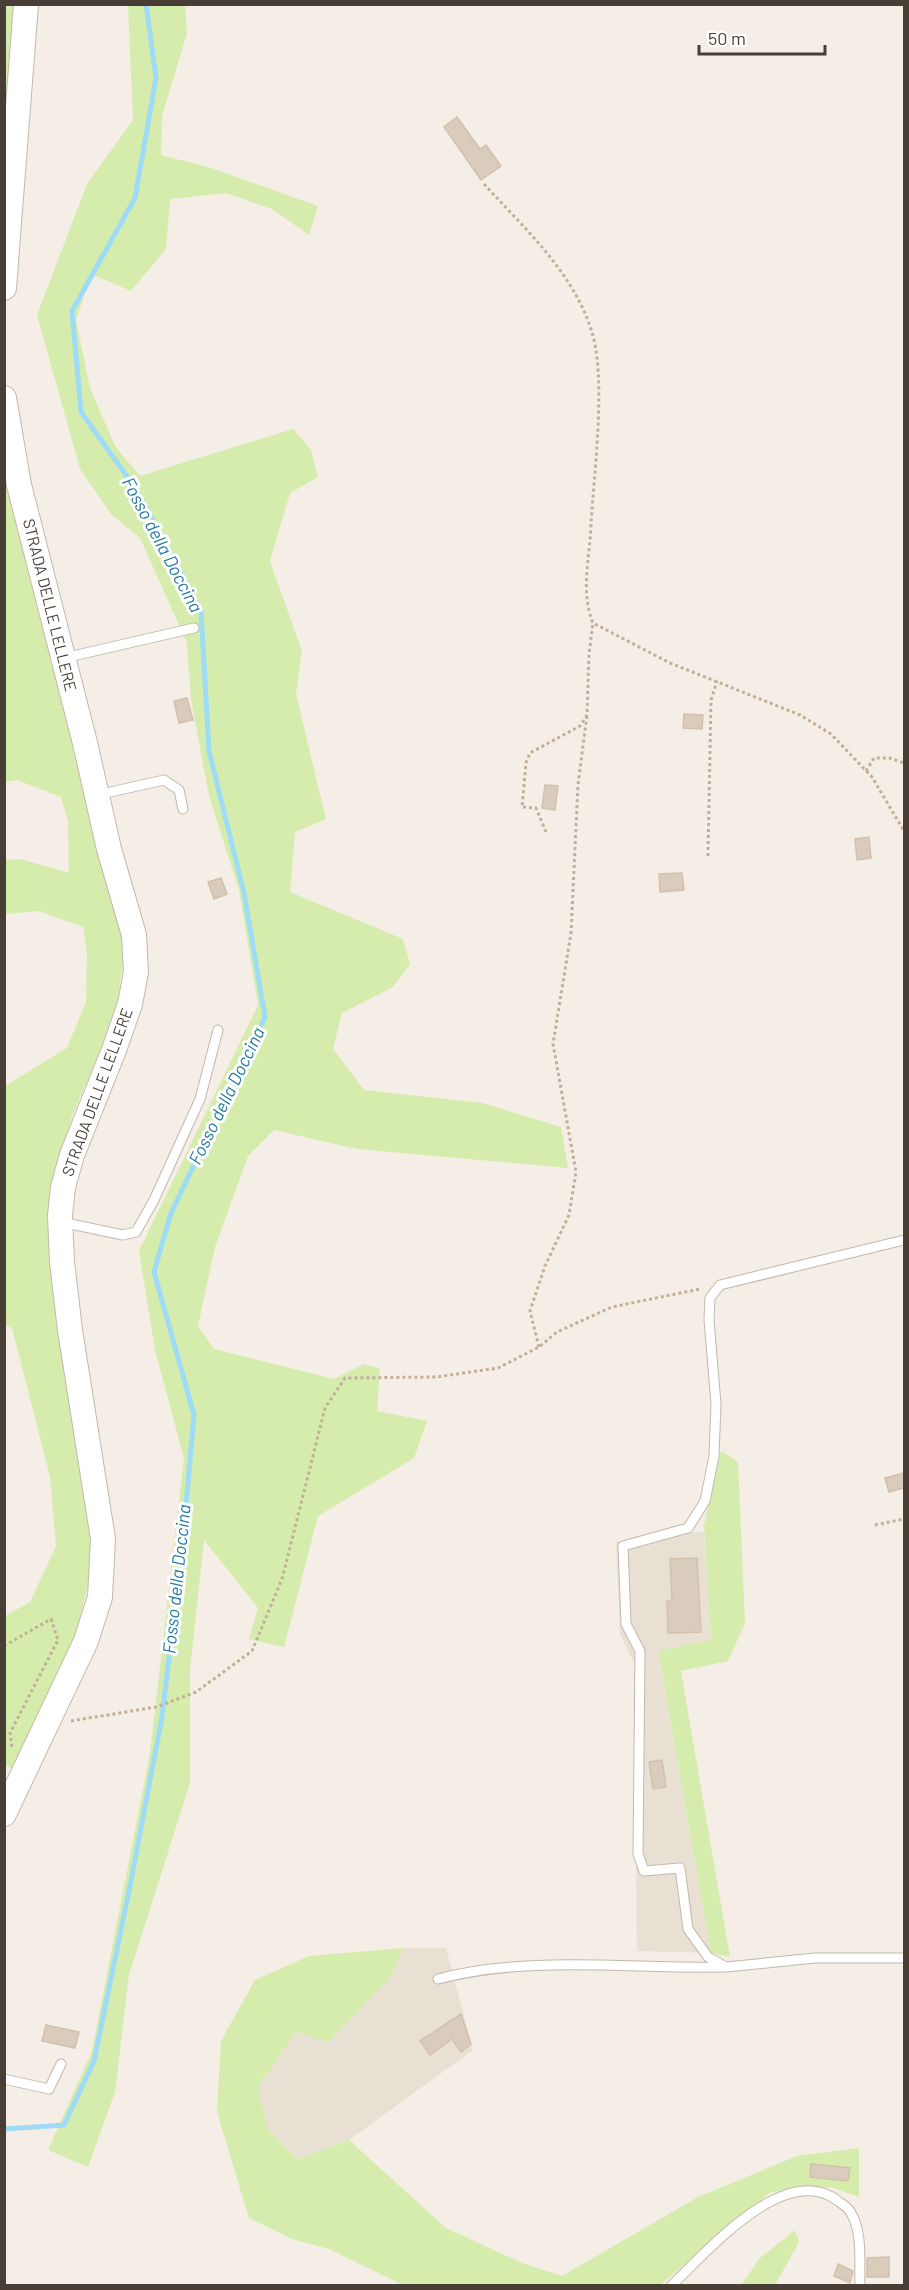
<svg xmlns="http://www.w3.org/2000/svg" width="909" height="2290" font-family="Barlow,sans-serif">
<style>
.residential{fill:#e9e0d4}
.green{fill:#d5ecac}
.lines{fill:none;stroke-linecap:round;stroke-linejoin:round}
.stream{stroke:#9edbf6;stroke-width:5}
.building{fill:#daccbd;stroke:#d2c0ad;stroke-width:1.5}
.service-casing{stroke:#c3b8ab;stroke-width:11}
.tertiary-casing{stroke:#c3b8ab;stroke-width:26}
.path{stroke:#c3af98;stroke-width:3;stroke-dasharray:3 3;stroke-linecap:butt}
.service{stroke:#fff;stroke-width:9}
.tertiary{stroke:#fff;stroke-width:24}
.labels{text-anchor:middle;stroke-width:6;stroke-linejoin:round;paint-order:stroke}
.street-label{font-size:16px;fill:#483e35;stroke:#fff}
.water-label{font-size:18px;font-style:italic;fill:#227aa2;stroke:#fff}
</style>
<rect width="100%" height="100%" fill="#f4eee6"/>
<g class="residential">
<path d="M704 1531 711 1640 658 1652 711 1953 637 1951 634 1663 620 1634 616 1542Z"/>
<path d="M403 1948H446L473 2050 349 2140 298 2159 268 2129 258 2087 296 2032 392 1976Z"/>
</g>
<g class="green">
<path d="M5 5H16L5 124Z"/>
<path d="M128 5H185L187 33 162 116 161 155 211 168 318 206 309 235 272 209 226 193 170 199 166 249 131 291 91 274 76 320 90 388 115 446 140 476 293 429 311 450 318 477 290 493 270 561 302 651 296 694 326 819 295 832 290 892 403 939 410 964 393 987 342 1013 333 1049 364 1090 482 1103 561 1127 568 1168 357 1149 274 1130 248 1156 215 1247 198 1326 214 1349 334 1379 364 1364 380 1369 377 1411 427 1421 414 1458 318 1516 284 1647 249 1639 258 1608 204 1540 190 1670V1783L129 1975 115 2092 88 2167 48 2150 92 2051 150 1753 184 1458 155 1350 139 1251 258 1005 239 890 209 796 191 699 187 643 140 538 111 514 80 469 37 315 87 184 133 120Z"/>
<path d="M4 465 11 505 125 951 115 1015 71 1119 47 1219 94 1558 75 1640 15 1770 5 1765V1616L30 1602 56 1546 50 1477 12 1328 5 1325V1086L67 1048 86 1002 87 952 83 927 39 911 5 914V860L20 859 69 873 68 821 61 797 17 780 5 782Z"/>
<path d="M721 1451 738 1462 745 1623 728 1661 681 1671 730 1957 711 1953 658 1651 711 1640 704 1525Z"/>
<path d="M403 1948 392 1976 328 2042 296 2032 258 2087 268 2129 297 2159 349 2140 446 2228 522 2263 562 2276 698 2197 797 2156 859 2148V2197L833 2188 804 2186 769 2193 660 2285H403L329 2249 292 2239 249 2218 217 2112 221 2041 255 1980 309 1956Z"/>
<path d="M795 2230 799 2242 775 2285H741L760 2258Z"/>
</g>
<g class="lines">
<path class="stream" d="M4 2129 64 2125 94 2061 130 1886 162 1717 183 1539 194 1415 154 1272 171 1213 265 1017 244 893 209 751 201 611 136 489 81 412 72 311 135 198 156 78 146 4"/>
</g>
<g class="building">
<path d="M457 117 480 149 486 145 501 166 481 180 444 127Z"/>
<path d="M187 698 193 720 179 723 174 701Z"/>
<path d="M684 714 703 715 702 729 683 728Z"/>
<path d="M545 785 558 786 555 810 542 808Z"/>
<path d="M869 837 871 858 857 860 855 839Z"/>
<path d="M682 873 684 890 660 892 659 874Z"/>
<path d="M221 878 227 894 214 899 208 882Z"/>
<path d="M904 1473V1488L889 1492 885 1478Z"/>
<path d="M697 1558 701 1632 668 1633 667 1601 672 1600 670 1559Z"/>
<path d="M662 1760 666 1787 653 1789 649 1762Z"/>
<path d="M461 2014 471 2044 461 2052 452 2039 430 2055 420 2041Z"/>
<path d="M46 2025 79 2032 75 2048 42 2041Z"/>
<path d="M811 2164 850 2168 848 2181 810 2177Z"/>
<path d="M889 2257V2277H867V2258Z"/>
<path d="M838 2264 853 2271 850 2283 834 2276Z"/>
</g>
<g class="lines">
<g class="service-casing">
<g id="service">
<path d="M64 658 194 628"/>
<path d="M97 795 164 780 179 790 183 809"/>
<path d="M61 1222 123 1235 136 1232 154 1200 200 1099 218 1030"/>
<path d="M904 1240 720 1285 710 1298 709 1320 716 1404 714 1456 705 1501 688 1528 623 1546 626 1624 640 1651 638 1854 644 1871 680 1868 688 1929 708 1957 726 1967 815 1958H904"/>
<path d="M438 1979C529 1955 629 1969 723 1967"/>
<path d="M4 2079 49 2089 61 2064"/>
<path d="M671 2286C706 2253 785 2160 838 2201 842 2204 849 2208 851 2213 863 2233 859 2263 860 2286"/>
</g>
</g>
<g class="tertiary-casing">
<g id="tertiary">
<path d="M4 288 26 4"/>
<path d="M4 398 19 485 85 743 109 849 134 935 136 972 130 1004 114 1050 72 1155 63 1187 60 1216 62 1262 70 1330 103 1539 100 1597 86 1641 4 1814"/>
</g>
</g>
<g class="path">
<path d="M484 184C524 228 572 271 591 329 607 375 594 473 591 524 590 558 580 591 593 623L670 663 800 715 831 734 872 777 904 831"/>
<path d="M866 771 874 758H890L904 763"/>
<path d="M546 832 536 808 522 807 526 763 530 753 580 726 587 715 589 654 593 623"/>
<path d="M708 856 711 700 717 681"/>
<path d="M539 1347 530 1311 545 1266 569 1215 576 1172 553 1044 571 933 578 785 587 715"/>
<path d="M875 1525 904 1519"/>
<path d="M4 1646 51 1619 58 1640 10 1733 12 1748"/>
<path d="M71 1721 156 1707 196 1692 252 1651 282 1579 325 1408 345 1378 436 1377 498 1368 539 1347 557 1332 612 1307 700 1289"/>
</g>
<use href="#service" class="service"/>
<use href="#tertiary" class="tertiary"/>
</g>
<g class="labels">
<g class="street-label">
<text transform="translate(50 605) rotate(76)" y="6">STRADA DELLE LELLERE</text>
<text transform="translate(97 1092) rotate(-70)" y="6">STRADA DELLE LELLERE</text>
</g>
<g class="water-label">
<text transform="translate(162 545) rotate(62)" y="6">Fosso della Doccina</text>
<text transform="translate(227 1096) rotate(-64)" y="6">Fosso della Doccina</text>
<text transform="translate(177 1579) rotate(-84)" y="6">Fosso della Doccina</text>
</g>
</g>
<rect width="909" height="2290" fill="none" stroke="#483e35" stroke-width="12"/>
<path d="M699 45v9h126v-9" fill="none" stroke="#483e35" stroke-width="3"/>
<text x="708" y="45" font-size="18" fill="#483e35" stroke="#ffffff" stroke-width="4.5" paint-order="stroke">50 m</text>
</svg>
